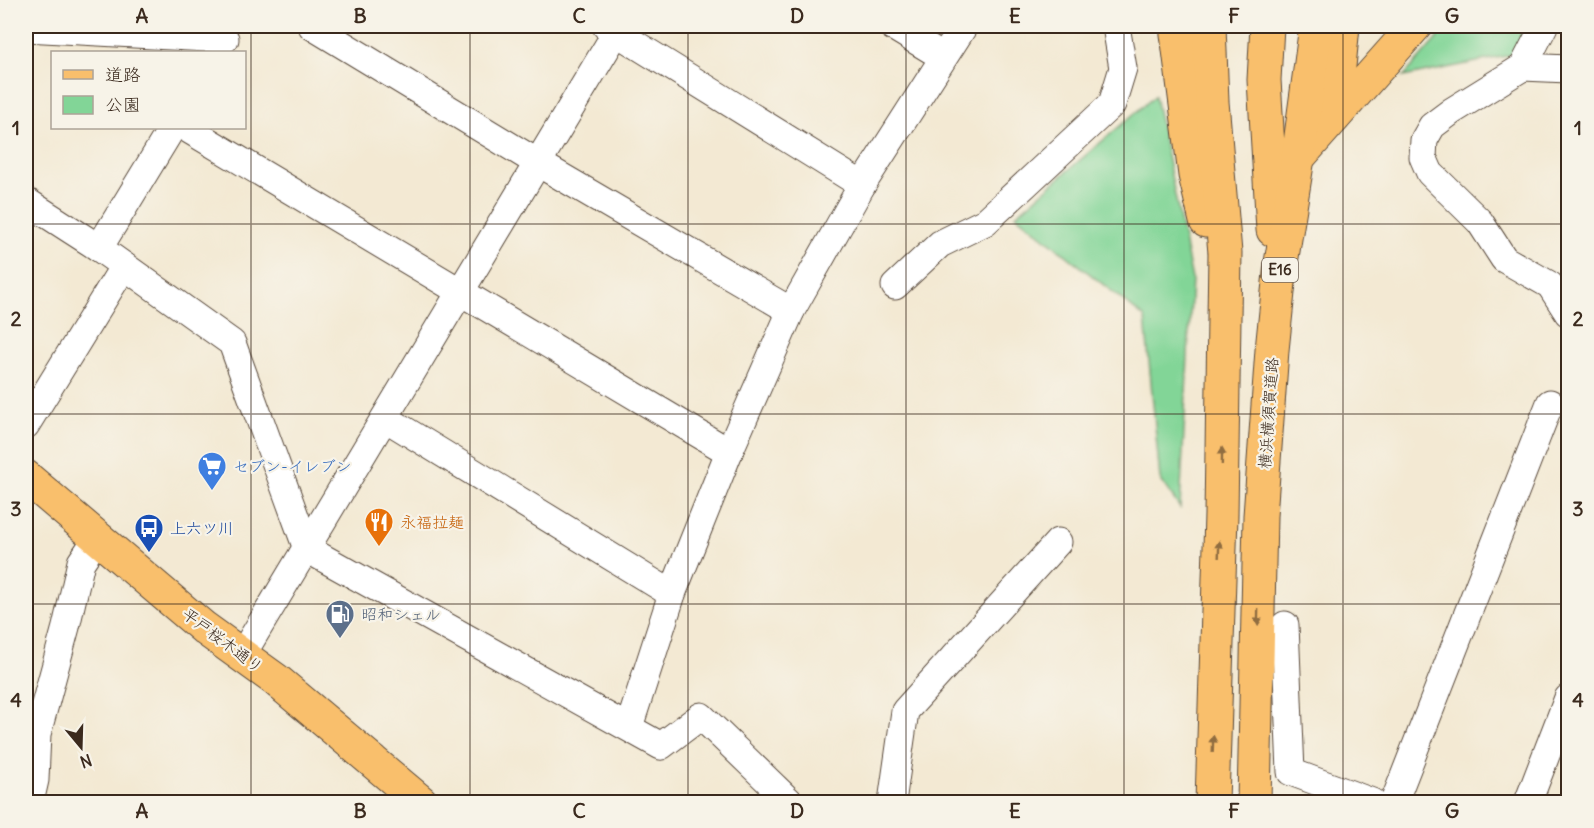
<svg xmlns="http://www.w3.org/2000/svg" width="1594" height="828" font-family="Delius,'Klee One',sans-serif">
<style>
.green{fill:#82d597;stroke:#5e805a;stroke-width:1.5}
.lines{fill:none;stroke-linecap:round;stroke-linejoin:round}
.minor-casing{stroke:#574739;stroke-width:29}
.major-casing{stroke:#574739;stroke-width:35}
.highway-casing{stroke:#574739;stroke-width:35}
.minor{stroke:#fff;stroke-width:27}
.major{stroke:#f9bf6c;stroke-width:33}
.highway{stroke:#f9bf6c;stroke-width:33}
.oneway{fill:#906d41}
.grid{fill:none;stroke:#3b2a1e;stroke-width:1.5;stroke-opacity:0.55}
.labels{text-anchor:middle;stroke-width:4.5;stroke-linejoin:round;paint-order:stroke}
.shield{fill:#f7f3e8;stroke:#73665b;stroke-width:1.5}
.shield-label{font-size:15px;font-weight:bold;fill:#3b2a1e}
.street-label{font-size:16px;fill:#3b2a1e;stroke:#f7f3e8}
.shop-label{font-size:16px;fill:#366cbe;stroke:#f7f3e8;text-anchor:start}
.food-label{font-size:16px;fill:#c56008;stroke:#f7f3e8;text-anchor:start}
.transit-label{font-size:16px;fill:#164399;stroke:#f7f3e8;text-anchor:start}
.service-label{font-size:16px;fill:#4e5e75;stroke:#f7f3e8;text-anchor:start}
.neatline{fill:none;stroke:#3b2a1e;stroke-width:2}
.grid-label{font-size:20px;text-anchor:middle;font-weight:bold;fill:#3b2a1e}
</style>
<rect width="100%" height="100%" fill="#f7f3e8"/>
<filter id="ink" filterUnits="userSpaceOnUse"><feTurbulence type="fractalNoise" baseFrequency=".0167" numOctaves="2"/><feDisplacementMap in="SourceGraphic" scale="12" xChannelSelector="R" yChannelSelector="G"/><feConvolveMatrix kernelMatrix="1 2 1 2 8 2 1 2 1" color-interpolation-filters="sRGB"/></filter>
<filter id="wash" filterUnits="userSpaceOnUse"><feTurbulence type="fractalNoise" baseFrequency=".008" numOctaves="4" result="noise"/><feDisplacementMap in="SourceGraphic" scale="24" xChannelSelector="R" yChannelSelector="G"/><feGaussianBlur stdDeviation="1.35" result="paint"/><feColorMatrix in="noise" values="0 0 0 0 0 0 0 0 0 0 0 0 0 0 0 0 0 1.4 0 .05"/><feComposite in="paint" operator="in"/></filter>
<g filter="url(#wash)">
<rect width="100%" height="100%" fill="#f3e9d3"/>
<g class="green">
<path d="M1448 26H1528L1511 55 1403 77Z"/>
<path d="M1155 96 1192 279 1180 508 1160 479 1145 318 1016 215Z"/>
</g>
</g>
<g filter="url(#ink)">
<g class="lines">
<g class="minor-casing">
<g id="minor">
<path d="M312 26 538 163 791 311"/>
<path d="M606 26 862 185"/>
<path d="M892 26 943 57"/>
<path d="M1544 26 1523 67 1452 111 1432 126 1424 140 1423 157 1430 173 1480 222 1504 259 1550 285 1568 313"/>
<path d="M26 28 225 39"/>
<path d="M1523 67 1568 69"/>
<path d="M186 128 729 452"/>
<path d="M26 201 99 248 232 343 307 549 661 746 701 716 790 802"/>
<path d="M99 248 172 128"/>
<path d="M895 286 940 244 985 222 1112 104 1123 68 1116 26"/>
<path d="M385 418 672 594"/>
<path d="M26 425 124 266"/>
<path d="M1285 625 1291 772 1372 802"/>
<path d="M242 655 620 26"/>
<path d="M629 727 672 594 729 452 791 311 862 185 964 26"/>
<path d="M30 802 35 780 37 734 66 627 81 562 98 537"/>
<path d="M892 802 905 711 1058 542"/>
<path d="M1394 802 1550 403"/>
<path d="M1528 802 1568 698"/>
</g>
</g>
<g class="major-casing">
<path id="major" d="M26 477 204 628 276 680 421 802"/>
</g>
<g class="highway-casing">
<g id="highway">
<path d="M1176 26 1195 175 1206 221"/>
<path d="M1209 26 1212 102 1225 253 1221 515 1212 802"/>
<path d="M1267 26 1264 80 1273 230"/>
<path d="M1334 117 1343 26"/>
<path d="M1298 158 1415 26"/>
<path d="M1254 802 1260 516 1272 350 1281 263 1298 158 1316 26"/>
</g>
</g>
<use href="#minor" class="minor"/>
<use href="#major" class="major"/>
<use href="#highway" class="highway"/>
</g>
<defs><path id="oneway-solid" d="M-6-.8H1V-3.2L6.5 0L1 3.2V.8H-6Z" transform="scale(1.5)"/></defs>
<g class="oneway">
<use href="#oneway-solid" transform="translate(1222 456) rotate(-89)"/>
<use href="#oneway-solid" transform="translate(1219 549) rotate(-88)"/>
<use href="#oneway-solid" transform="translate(1258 617) rotate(91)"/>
<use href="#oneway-solid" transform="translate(1213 744) rotate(-88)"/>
</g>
</g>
<path class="grid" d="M251 26V802M470 26V802M688 26V802M906 26V802M1124 26V802M1343 26V802M26 224H1568M26 414H1568M26 604H1568"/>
<defs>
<g id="supermarket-pin" transform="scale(1.5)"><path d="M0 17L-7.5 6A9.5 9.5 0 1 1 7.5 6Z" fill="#3f7fe0" stroke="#f7f3e8"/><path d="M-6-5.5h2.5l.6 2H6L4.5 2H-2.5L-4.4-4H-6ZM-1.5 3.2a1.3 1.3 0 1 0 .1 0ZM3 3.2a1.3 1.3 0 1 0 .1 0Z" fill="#fff"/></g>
<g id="restaurant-pin" transform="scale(1.5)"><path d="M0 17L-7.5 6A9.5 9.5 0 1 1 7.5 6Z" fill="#e8710a" stroke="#f7f3e8"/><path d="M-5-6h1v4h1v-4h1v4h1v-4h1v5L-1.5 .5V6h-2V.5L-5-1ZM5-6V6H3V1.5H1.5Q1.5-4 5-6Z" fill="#fff"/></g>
<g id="bus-pin" transform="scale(1.5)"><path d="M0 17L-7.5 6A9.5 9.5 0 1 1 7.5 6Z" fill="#1a4fb4" stroke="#f7f3e8"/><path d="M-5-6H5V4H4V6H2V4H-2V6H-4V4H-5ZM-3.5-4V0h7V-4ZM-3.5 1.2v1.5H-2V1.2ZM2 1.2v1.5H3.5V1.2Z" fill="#fff"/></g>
<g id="fuel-pin" transform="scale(1.5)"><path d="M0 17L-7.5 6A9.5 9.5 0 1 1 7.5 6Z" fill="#5c6f8a" stroke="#f7f3e8"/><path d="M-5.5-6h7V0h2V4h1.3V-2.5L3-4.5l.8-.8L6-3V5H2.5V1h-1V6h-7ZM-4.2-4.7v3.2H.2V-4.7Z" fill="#fff"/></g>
</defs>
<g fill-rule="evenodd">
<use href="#supermarket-pin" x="212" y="466"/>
<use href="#restaurant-pin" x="379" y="522"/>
<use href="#bus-pin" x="149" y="528"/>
<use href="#fuel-pin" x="340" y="614"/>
</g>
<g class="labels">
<rect class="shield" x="1262" y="258" width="36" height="24" rx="4.5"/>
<g class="shield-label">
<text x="1280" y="275">E16</text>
</g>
<g class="street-label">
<text transform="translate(1268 413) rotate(-86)" y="6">横浜横須賀道路</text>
<text transform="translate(223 640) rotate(37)" y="6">平戸桜木通り</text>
</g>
<g class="shop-label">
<text x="233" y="472">セブン-イレブン</text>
</g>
<g class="food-label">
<text x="400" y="528">永福拉麺</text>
</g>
<g class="transit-label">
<text x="170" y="534">上六ツ川</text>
</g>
<g class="service-label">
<text x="361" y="620">昭和シェル</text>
</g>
</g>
<rect width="1594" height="828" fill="none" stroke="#f7f3e8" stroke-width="66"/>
<rect x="51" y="51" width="195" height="78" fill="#f7f3e8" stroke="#aca397" stroke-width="1.5"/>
<rect x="63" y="70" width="30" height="9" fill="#f9bf6c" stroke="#aca397" stroke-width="1.5"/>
<text x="105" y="81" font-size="18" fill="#3b2a1e">道路</text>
<rect x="63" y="96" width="30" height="18" fill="#82d597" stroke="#aca397" stroke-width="1.5"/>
<text x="105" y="111" font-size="18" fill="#3b2a1e">公園</text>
<g transform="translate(81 747) rotate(161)" stroke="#f7f3e8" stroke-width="4.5" paint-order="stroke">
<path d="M0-4.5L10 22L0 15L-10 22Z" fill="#3b2a1e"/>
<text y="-9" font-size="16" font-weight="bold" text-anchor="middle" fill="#3b2a1e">N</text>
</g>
<rect x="33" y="33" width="1528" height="762" class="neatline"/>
<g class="grid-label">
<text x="142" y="23">A</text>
<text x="360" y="23">B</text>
<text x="579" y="23">C</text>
<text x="797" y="23">D</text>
<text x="1015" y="23">E</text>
<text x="1234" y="23">F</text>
<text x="1452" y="23">G</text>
<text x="16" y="135">1</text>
<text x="1578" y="135">1</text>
<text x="16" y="326">2</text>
<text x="1578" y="326">2</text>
<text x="16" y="516">3</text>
<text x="1578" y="516">3</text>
<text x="16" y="707">4</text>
<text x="1578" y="707">4</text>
<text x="142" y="818">A</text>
<text x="360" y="818">B</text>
<text x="579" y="818">C</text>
<text x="797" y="818">D</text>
<text x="1015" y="818">E</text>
<text x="1234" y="818">F</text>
<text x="1452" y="818">G</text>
</g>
</svg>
